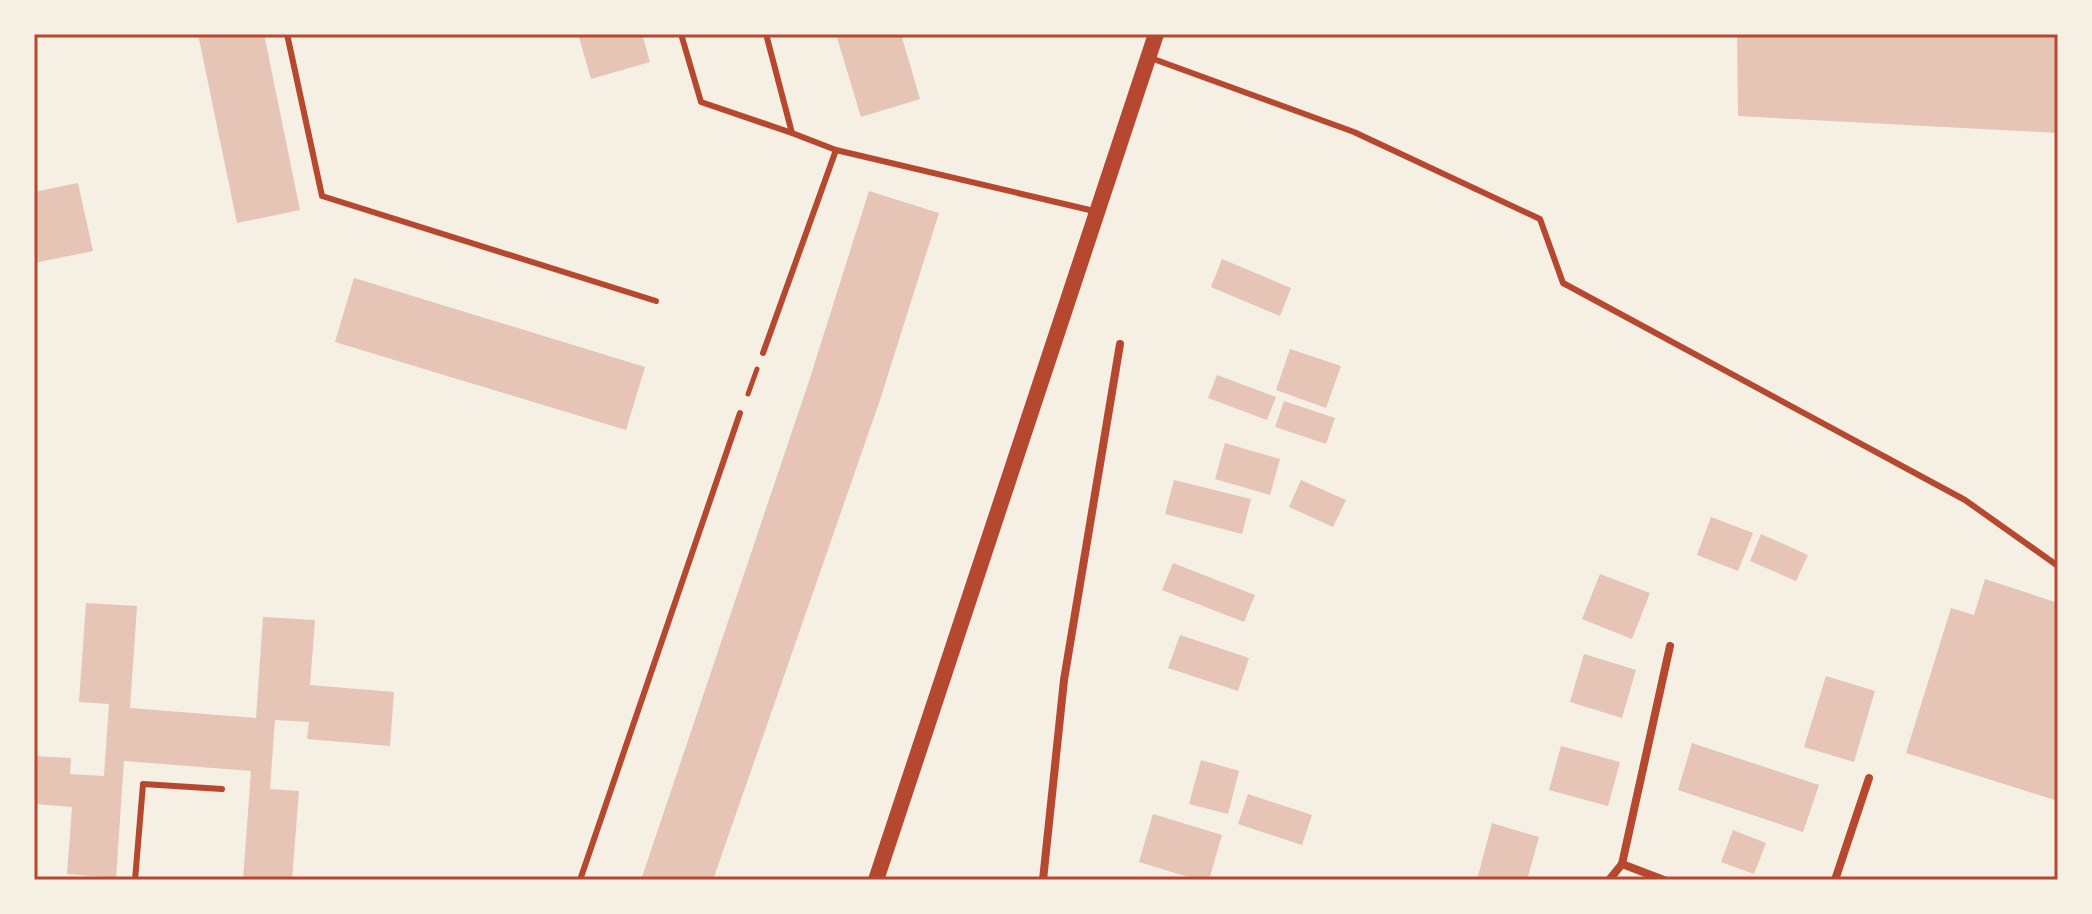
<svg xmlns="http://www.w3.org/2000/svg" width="2092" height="914" font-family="'Work Sans',sans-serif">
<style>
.building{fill:#e6c5b7}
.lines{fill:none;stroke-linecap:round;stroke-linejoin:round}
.path{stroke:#b5482f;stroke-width:5}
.service{stroke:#b5482f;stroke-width:6}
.minor{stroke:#b5482f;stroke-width:8}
.secondary{stroke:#b5482f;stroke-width:16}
.neatline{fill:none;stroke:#b5482f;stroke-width:3}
</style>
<rect width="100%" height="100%" fill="#f6efe4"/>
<g class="building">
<path d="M198 34H264L300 210 237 223Z"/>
<path d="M578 34H642L650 62 591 79Z"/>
<path d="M836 34H901L920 99 861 117Z"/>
<path d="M1737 34H2058V133L1738 116Z"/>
<path d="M78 183 93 251 34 263V192Z"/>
<path d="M869 191 939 213 880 400 713 880H641L810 378Z"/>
<path d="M1222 259 1291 288 1280 316 1211 287Z"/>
<path d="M354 278 645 367 626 430 335 342Z"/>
<path d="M1290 349 1341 366 1326 408 1276 390Z"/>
<path d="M1217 375 1276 397 1267 420 1208 398Z"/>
<path d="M1284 401 1335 418 1326 444 1275 427Z"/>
<path d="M1225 443 1280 459 1270 495 1215 479Z"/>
<path d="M1174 480 1251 499 1242 534 1165 514Z"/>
<path d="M1301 480 1346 500 1333 527 1289 507Z"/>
<path d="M1711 517 1753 533 1738 571 1697 555Z"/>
<path d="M1761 534 1808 555 1796 581 1750 561Z"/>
<path d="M1173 563 1255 595 1244 622 1162 590Z"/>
<path d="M1600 574 1650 593 1632 639 1582 619Z"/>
<path d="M1985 579 2058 603V801L1906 753 1951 608 1974 615Z"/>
<path d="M86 603 137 606 130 708 256 718 263 617 315 620 310 685 394 692 390 746 307 739 309 722 275 720 270 789 299 791 292 880H243L251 771 124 761 116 878 67 874 72 807 34 804V756L71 758 70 774 104 776 109 704 79 702Z"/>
<path d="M1180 635 1249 658 1238 691 1168 668Z"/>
<path d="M1584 654 1636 670 1622 718 1570 702Z"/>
<path d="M1826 676 1875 691 1854 762 1804 747Z"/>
<path d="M1692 743 1819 785 1803 832 1678 790Z"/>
<path d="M1561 746 1620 762 1608 806 1549 790Z"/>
<path d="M1201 760 1239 771 1228 814 1189 804Z"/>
<path d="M1248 794 1312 815 1302 845 1238 824Z"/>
<path d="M1153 814 1222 835 1209 880H1198L1139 862Z"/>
<path d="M1492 823 1539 837 1527 880H1477Z"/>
<path d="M1733 830 1766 843 1754 874 1721 862Z"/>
</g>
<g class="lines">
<path class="path" d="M748 394 757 369"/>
<g class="service">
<path d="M287 34 322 196 656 301"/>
<path d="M681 34 701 102 792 133"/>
<path d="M766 34 792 133 836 150"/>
<path d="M1148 57 1354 132 1540 219 1563 283 1965 500 2058 566"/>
<path d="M763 353 836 150 1094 211"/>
<path d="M135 880 143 784 222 789"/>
<path d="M580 880 740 413"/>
</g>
<g class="minor">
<path d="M1622 864 1664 880"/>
<path d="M1043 880 1064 680 1120 344"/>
<path d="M1609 880 1622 864 1670 646"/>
<path d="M1835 880 1869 778"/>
</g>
<path class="secondary" d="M876 880 1156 34"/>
</g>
<rect width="2092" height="914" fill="none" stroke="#f6efe4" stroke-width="72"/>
<rect x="36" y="36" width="2020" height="842" class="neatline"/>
</svg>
